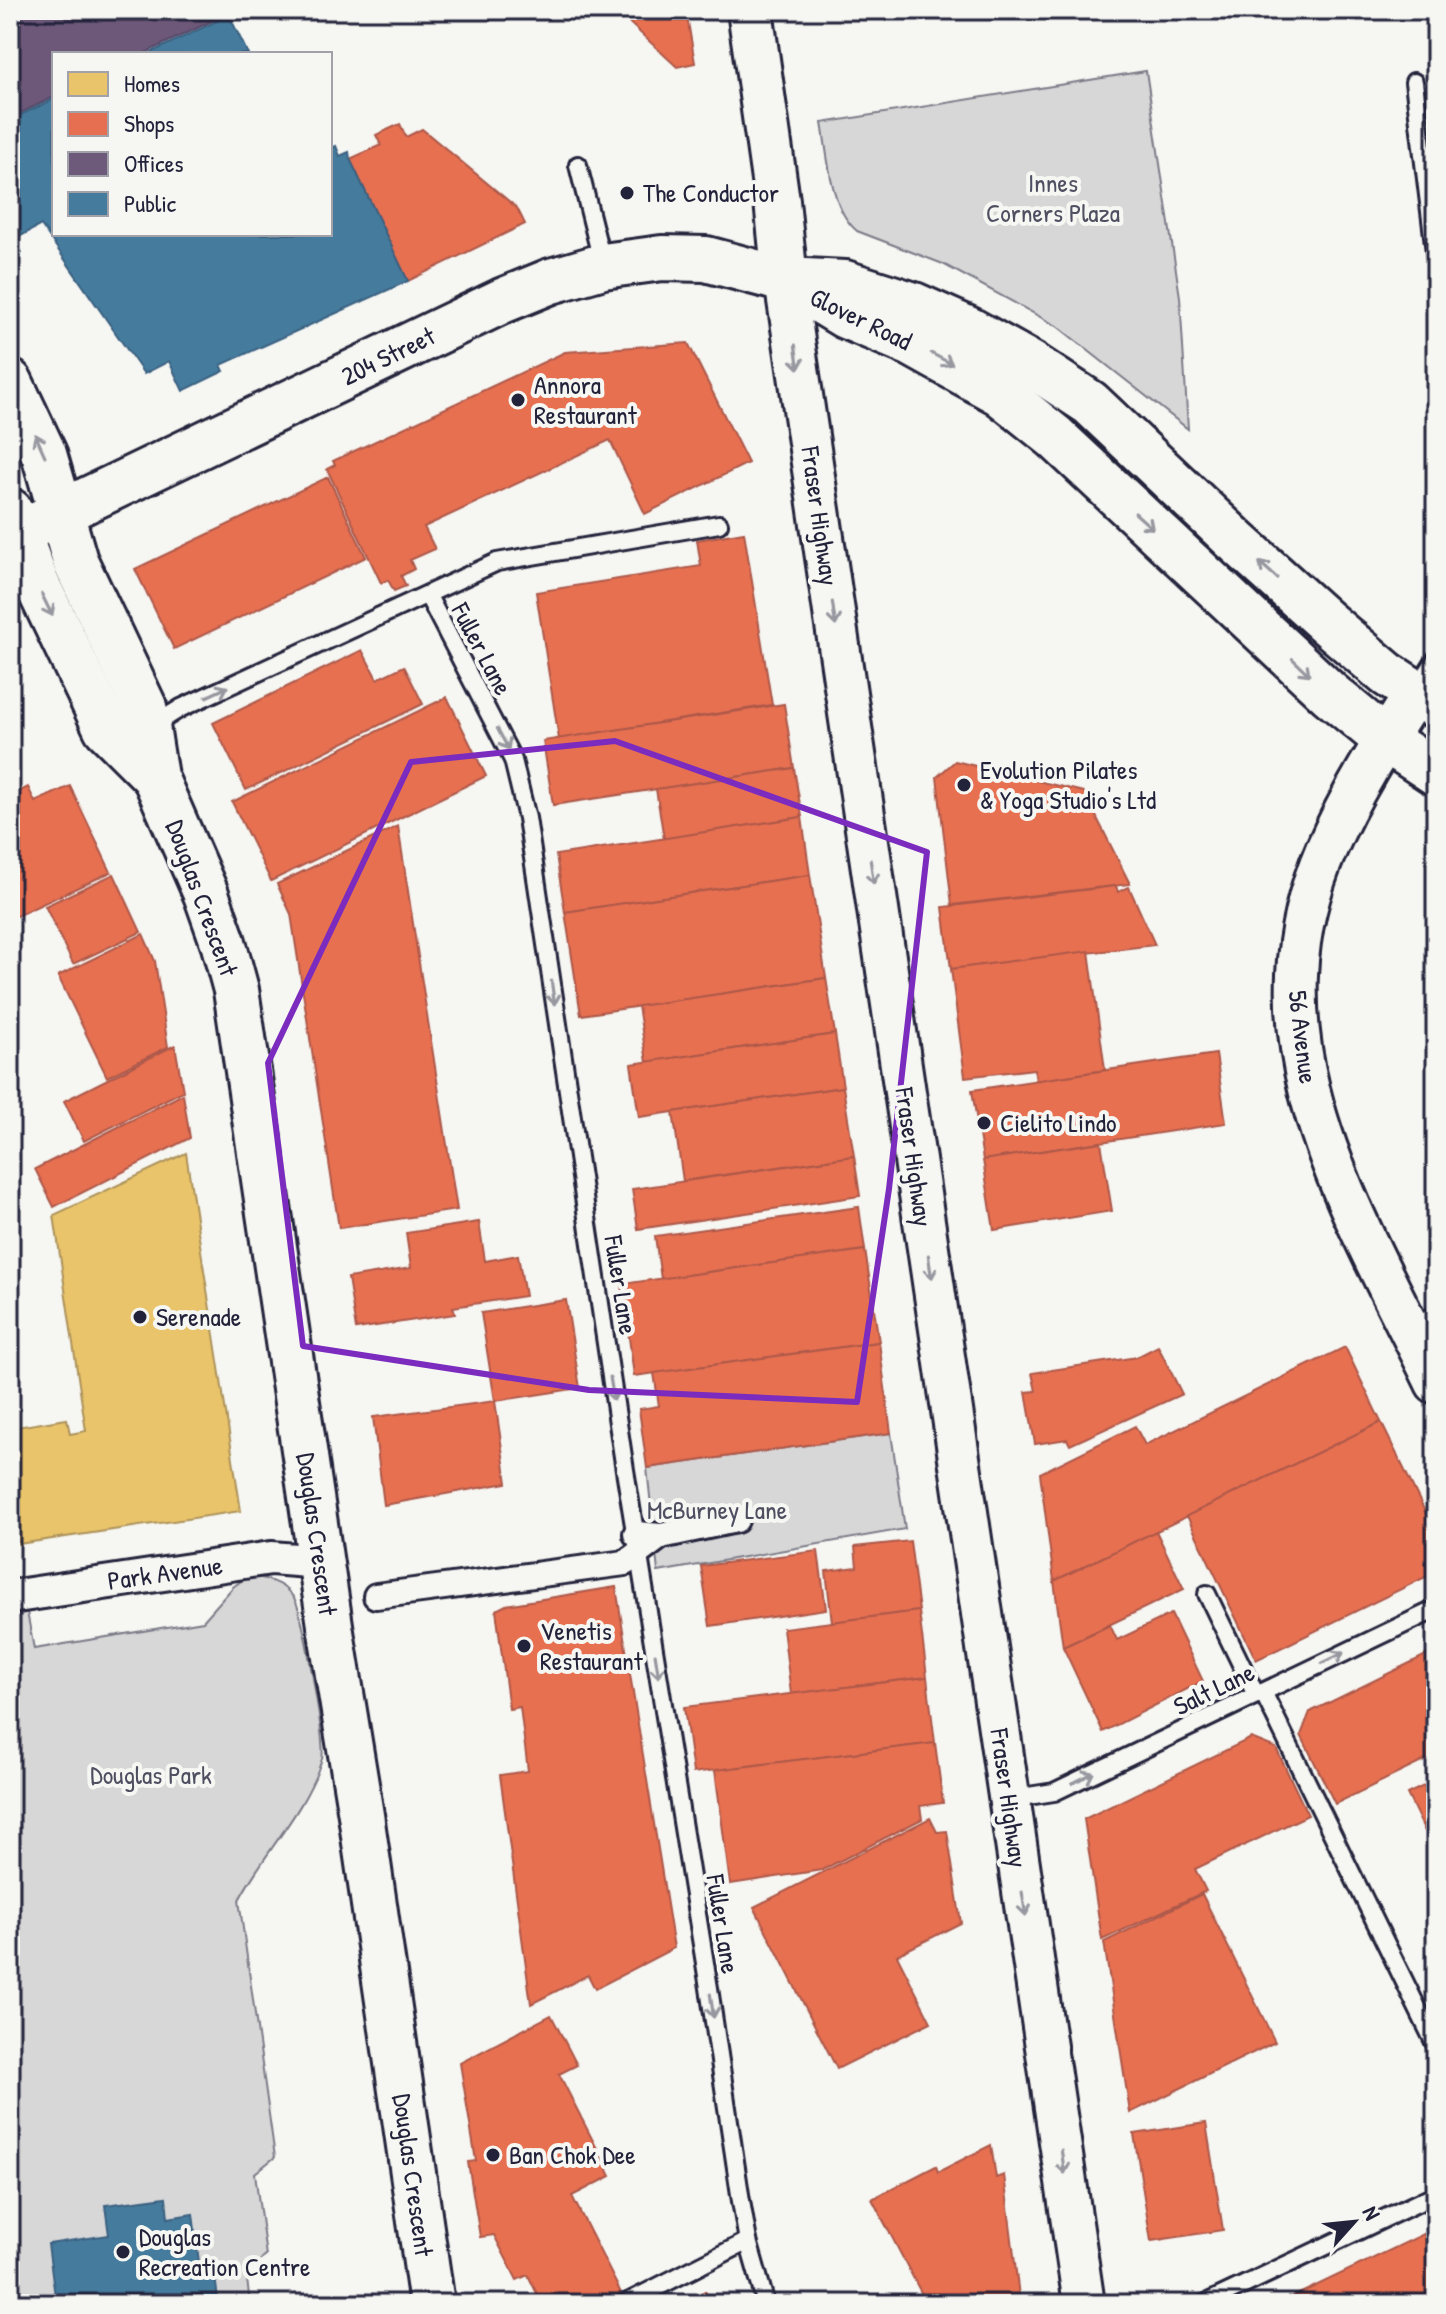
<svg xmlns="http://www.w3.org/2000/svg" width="1446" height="2314" font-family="'Patrick Hand',sans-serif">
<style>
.green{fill:#d7d7d7;stroke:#7c7c89;stroke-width:2}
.homes{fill:#e9c46a;stroke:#ad935c;stroke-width:2}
.shops{fill:#e76f51;stroke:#ac584a;stroke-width:2}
.offices{fill:#6d597a;stroke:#564867;stroke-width:2}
.public{fill:#457b9d;stroke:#3a6080;stroke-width:2}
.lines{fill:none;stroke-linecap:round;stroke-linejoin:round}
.service-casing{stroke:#22223b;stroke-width:22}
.pedestrian-casing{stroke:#22223b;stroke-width:30}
.minor-casing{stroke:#22223b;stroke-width:38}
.tertiary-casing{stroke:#22223b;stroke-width:46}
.secondary-casing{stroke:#22223b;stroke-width:50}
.service{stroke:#f6f6f2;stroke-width:16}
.pedestrian{stroke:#f6f6f2;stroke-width:24}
.minor{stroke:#f6f6f2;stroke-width:32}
.tertiary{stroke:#f6f6f2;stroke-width:40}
.secondary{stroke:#f6f6f2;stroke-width:44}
.oneway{stroke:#9797a0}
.marked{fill:none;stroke:#7b2cbf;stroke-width:6;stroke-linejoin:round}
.poi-dot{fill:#22223b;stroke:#f6f6f2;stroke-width:3}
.labels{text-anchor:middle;stroke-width:8;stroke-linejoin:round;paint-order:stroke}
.park-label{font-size:26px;fill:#4f4f62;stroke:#f6f6f2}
.poi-label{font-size:26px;fill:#22223b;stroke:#f6f6f2;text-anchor:start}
.street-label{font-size:26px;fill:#22223b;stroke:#f6f6f2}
</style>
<rect width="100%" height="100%" fill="#f6f6f2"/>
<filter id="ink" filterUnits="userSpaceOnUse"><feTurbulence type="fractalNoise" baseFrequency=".0125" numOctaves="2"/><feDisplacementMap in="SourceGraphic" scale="16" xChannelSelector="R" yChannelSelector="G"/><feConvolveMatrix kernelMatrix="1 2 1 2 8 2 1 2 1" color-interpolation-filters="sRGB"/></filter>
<g filter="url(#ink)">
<g class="green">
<path d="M1146 71 1180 297 1188 429 1057 326 943 264 857 231C830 209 828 156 822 123Z"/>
<path d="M891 1433 905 1529 658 1572 647 1468Z"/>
<path d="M258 1577C273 1581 285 1585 294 1598 303 1611 326 1745 322 1759 305 1812 264 1852 239 1900L275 2157 255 2173 266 2256 246 2271 250 2304H10V1628L21 1614 27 1612 34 1649 203 1621 233 1587 244 1579Z"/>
</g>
<path class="homes" d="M186 1153 241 1511 18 1544 10 1495V1428L67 1419 70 1434 86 1431 54 1215Z"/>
<g class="shops">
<path d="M613 10H665L623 17Z"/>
<path d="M665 10H686L695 63 677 67 623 17Z"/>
<path d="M400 124 406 137 422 129 517 208 525 224 408 281 350 159 381 145 376 135Z"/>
<path d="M688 343 748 463 645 514 610 440 424 527 435 549 410 560 414 569 401 576 406 586 394 591 388 580 381 583 327 469 335 465 333 461 565 352Z"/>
<path d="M328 477 366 557 174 649 135 569Z"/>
<path d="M744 532 772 705 559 739 536 592 701 566 697 540Z"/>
<path d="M362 650 377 679 404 666 423 704 246 790 213 723Z"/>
<path d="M447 697 486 776 271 881 232 802Z"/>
<path d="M784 704 794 768 553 805 543 741Z"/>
<path d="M955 761 1084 792 1130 884 952 905 937 777Z"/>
<path d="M794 768 802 817 664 839 656 789Z"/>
<path d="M70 786 111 872 10 919V796L28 787 35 802Z"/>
<path d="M802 817 810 875 565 912 556 855Z"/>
<path d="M398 826 457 1210 339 1228 291 914 277 884Z"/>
<path d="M114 874 141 932 73 964 45 906Z"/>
<path d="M810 875 826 978 581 1015 565 912Z"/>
<path d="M1116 886 1118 892 1129 887 1155 945 951 969 943 907Z"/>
<path d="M143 934 155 961 168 1047 107 1077 58 976Z"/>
<path d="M1089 951 1105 1070 1036 1081 1034 1069 965 1077 951 969Z"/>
<path d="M826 978 835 1034 647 1062 638 1006Z"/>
<path d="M835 1034 843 1087 639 1117 631 1064Z"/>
<path d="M175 1045 183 1091 84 1141 64 1101Z"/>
<path d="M1216 1054 1226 1123 983 1160 972 1090Z"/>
<path d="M843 1087 854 1156 683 1181 673 1112Z"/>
<path d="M183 1094 190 1138 54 1207 35 1169Z"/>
<path d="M1101 1142 1112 1211 994 1230 983 1160Z"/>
<path d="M854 1156 860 1196 638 1229 632 1189Z"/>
<path d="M859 1207 865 1250 661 1279 655 1236Z"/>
<path d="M479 1222 485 1261 518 1255 525 1296 453 1307 455 1314 356 1329 348 1278 411 1268 406 1233Z"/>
<path d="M865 1250 879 1342 634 1376 622 1284Z"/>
<path d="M566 1300 580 1388 495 1401 481 1313Z"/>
<path d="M879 1342 891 1433 647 1468 639 1409 659 1406 654 1373Z"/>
<path d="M1158 1346 1182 1394 1070 1445 1067 1439 1035 1444 1026 1392 1036 1391 1032 1373 1137 1357Z"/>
<path d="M1345 1347 1381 1422 1054 1581 1040 1473 1135 1426 1145 1445Z"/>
<path d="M495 1401 507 1483 384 1505 373 1417Z"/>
<path d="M1381 1422 1436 1534V1572L1256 1660 1187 1516Z"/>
<path d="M1156 1531 1184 1589 1063 1647 1054 1581Z"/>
<path d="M910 1541 919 1611 832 1622 826 1571 857 1567 855 1547Z"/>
<path d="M818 1551 826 1609 710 1626 701 1566Z"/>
<path d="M616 1587 674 1948 595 1989 588 1975 531 2004 500 1775 528 1771 520 1707 509 1709 496 1610 506 1605Z"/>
<path d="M919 1611 927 1677 791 1694 783 1628Z"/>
<path d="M1171 1614 1203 1681 1103 1732 1063 1647 1110 1625 1117 1640Z"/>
<path d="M1436 1650V1755L1335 1804 1301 1735 1310 1712Z"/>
<path d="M927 1677 935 1743 693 1773 684 1707Z"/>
<path d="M1251 1738 1276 1748 1308 1815 1195 1869 1206 1891 1102 1940 1084 1819Z"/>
<path d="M935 1743 943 1803 920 1806 922 1819 822 1870 730 1884 715 1770Z"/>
<path d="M1436 1780V1854L1407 1794Z"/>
<path d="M930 1818 937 1832 947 1831 961 1923 897 1955 931 2022 837 2069 754 1907Z"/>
<path d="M1202 1894 1275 2042 1130 2113 1104 1942Z"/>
<path d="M551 2015 577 2065 559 2074 611 2176 572 2196 621 2293 598 2304H532L540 2300 528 2275 517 2280 494 2235 480 2237 468 2162 476 2161 460 2063Z"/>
<path d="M1206 2123 1223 2230 1151 2241 1134 2134Z"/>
<path d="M991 2145 996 2178 1004 2175 1020 2304H927L872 2199 936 2166 938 2172Z"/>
<path d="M1436 2228V2304H1278Z"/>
<path d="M705 2291 712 2304H679Z"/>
</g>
<path class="offices" d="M10 10H235L143 54H54V97L10 118Z"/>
<g class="public">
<path d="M229 15 248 54H148Z"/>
<path d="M54 99V234H330V149L336 146 340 156 349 152 350 159 408 281 221 365 224 371 183 391 169 361 144 374 41 225 15 239 22 253 10 256V120Z"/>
<path d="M166 2197 168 2218 193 2214 199 2262 213 2261 218 2299 191 2304H28L27 2300 55 2296 48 2244 109 2235 105 2205Z"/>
</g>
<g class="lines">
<g class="service-casing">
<g id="service">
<path d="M1414 82 1436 260"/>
<path d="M578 165 603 265"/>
<path d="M428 596 513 760 527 818 625 1470 709 1988 741 2201 748 2241 766 2304"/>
<path d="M1416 691 1436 659"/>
<path d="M149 728 181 708 497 562 719 524"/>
<path d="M1409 1327 1436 1315"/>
<path d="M1207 1594 1256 1695"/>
<path d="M1263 1692 1436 2046"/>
<path d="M1009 1799 1054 1792 1436 1609"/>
<path d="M624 2304 748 2241"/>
<path d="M1204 2304 1436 2194"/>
</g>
</g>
<g class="pedestrian-casing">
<g id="pedestrian">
<path d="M636 1534 661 1536 736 1520"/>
<path d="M376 1596 625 1563 661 1536"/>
</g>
</g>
<g class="minor-casing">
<path id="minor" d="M10 1597 271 1558 321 1562"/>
</g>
<g class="tertiary-casing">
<g id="tertiary">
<path d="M785 280 1084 2304"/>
<path d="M1416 692C1383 743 1350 794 1326 850 1243 1044 1354 1212 1436 1383"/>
</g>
</g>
<g class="secondary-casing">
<g id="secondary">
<path d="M750 10 777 201 785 280"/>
<path d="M791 283 845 316 912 344 1000 393 1055 437 1330 694 1386 740 1436 773"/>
<path d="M10 382 44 454 75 561 144 707 155 777 206 894 223 942 236 990 331 1632 361 1815 432 2304"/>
<path d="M10 511 36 582 106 728 155 777"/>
<path d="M18 533 502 301 551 281 603 266 662 258 706 259 785 280 845 283 914 305 968 329 1029 363 1090 403 1236 541 1326 622 1387 674 1436 706"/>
</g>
</g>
<use href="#service" class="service"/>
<use href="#pedestrian" class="pedestrian"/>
<use href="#minor" class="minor"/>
<use href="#tertiary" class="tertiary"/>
<use href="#secondary" class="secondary"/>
</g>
<defs><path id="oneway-shaft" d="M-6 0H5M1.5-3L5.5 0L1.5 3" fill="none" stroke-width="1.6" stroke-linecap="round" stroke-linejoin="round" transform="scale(2)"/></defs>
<g class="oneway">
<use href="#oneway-shaft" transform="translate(797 357) rotate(82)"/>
<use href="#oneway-shaft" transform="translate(942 359) rotate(28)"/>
<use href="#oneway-shaft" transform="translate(40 445) rotate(-114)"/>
<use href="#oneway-shaft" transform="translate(1144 521) rotate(42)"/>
<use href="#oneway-shaft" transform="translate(1268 570) rotate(-138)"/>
<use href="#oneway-shaft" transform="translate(47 605) rotate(64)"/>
<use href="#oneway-shaft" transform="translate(834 614) rotate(82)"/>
<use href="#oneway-shaft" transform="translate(1301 667) rotate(44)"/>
<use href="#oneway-shaft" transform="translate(217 692) rotate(-25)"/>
<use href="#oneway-shaft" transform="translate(503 739) rotate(62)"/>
<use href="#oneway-shaft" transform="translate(872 872) rotate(82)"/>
<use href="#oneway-shaft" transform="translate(553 993) rotate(82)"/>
<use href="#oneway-shaft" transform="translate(930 1267) rotate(82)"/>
<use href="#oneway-shaft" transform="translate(612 1389) rotate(81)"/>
<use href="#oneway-shaft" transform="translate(1333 1658) rotate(-26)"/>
<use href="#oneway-shaft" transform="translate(657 1666) rotate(81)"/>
<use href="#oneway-shaft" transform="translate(1083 1778) rotate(-26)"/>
<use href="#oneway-shaft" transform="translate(1024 1904) rotate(81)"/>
<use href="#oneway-shaft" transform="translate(712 2006) rotate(82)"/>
<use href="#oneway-shaft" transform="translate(1063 2162) rotate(82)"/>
</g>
</g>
<path class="marked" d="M615 741 927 852 889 1189 857 1402 589 1390 303 1346 268 1063 411 762Z"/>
<g class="poi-dot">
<circle cx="627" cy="193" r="8"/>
<circle cx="518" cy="400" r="8"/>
<circle cx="964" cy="785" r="8"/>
<circle cx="984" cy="1123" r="8"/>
<circle cx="140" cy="1317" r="8"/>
<circle cx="524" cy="1646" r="8"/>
<circle cx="493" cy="2155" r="8"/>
<circle cx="123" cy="2252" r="8"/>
</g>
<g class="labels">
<g class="park-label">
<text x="1053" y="192">Innes<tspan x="1053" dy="30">Corners Plaza</tspan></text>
<text x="717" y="1519">McBurney Lane</text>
<text x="151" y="1784">Douglas Park</text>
</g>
<g class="poi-label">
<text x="643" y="202">The Conductor</text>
<text x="534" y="394">Annora<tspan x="534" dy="30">Restaurant</tspan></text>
<text x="980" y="779">Evolution Pilates<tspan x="980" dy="30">&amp; Yoga Studio's Ltd</tspan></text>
<text x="1000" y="1132">Cielito Lindo</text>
<text x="156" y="1326">Serenade</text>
<text x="540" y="1640">Venetis<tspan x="540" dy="30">Restaurant</tspan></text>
<text x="509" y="2164">Ban Chok Dee</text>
<text x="139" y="2246">Douglas<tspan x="139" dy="30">Recreation Centre</tspan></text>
</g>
<g class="street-label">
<text transform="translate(861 319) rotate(26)" y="9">Glover Road</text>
<text transform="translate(388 356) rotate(-26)" y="9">204 Street</text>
<text transform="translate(820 516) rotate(82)" y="9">Fraser Highway</text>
<text transform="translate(482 649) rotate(62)" y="9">Fuller Lane</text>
<text transform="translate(202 898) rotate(70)" y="9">Douglas Crescent</text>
<text transform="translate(1303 1037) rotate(83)" y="9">56 Avenue</text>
<text transform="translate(914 1157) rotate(82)" y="9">Fraser Highway</text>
<text transform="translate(621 1285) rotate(81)" y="9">Fuller Lane</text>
<text transform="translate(317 1534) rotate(82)" y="9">Douglas Crescent</text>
<text transform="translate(165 1573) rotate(-8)" y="9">Park Avenue</text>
<text transform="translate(1214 1689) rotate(-26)" y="9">Salt Lane</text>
<text transform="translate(1009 1798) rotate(82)" y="9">Fraser Highway</text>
<text transform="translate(723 1924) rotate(81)" y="9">Fuller Lane</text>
<text transform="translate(413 2175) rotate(82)" y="9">Douglas Crescent</text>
</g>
</g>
<rect width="1446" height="2314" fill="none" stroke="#f6f6f2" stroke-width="40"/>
<rect x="20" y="20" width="1406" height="2274" fill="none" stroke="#22223b" stroke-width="3" filter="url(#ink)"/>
<rect x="52" y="52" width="280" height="184" fill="#f6f6f2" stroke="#a1a1a9" stroke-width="2"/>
<rect x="68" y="72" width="40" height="24" fill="#e9c46a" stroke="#a1a1a9" stroke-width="2"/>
<text x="124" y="92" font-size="24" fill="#22223b">Homes</text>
<rect x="68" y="112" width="40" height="24" fill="#e76f51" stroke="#a1a1a9" stroke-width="2"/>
<text x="124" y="132" font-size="24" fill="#22223b">Shops</text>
<rect x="68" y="152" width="40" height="24" fill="#6d597a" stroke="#a1a1a9" stroke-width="2"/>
<text x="124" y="172" font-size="24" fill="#22223b">Offices</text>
<rect x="68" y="192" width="40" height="24" fill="#457b9d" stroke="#a1a1a9" stroke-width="2"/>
<text x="124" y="212" font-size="24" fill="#22223b">Public</text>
<g transform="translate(1354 2222) rotate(63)" stroke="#f6f6f2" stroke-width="6" paint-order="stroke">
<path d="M0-6L14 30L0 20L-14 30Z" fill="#22223b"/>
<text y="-12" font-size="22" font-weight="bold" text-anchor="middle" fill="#22223b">N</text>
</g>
</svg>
